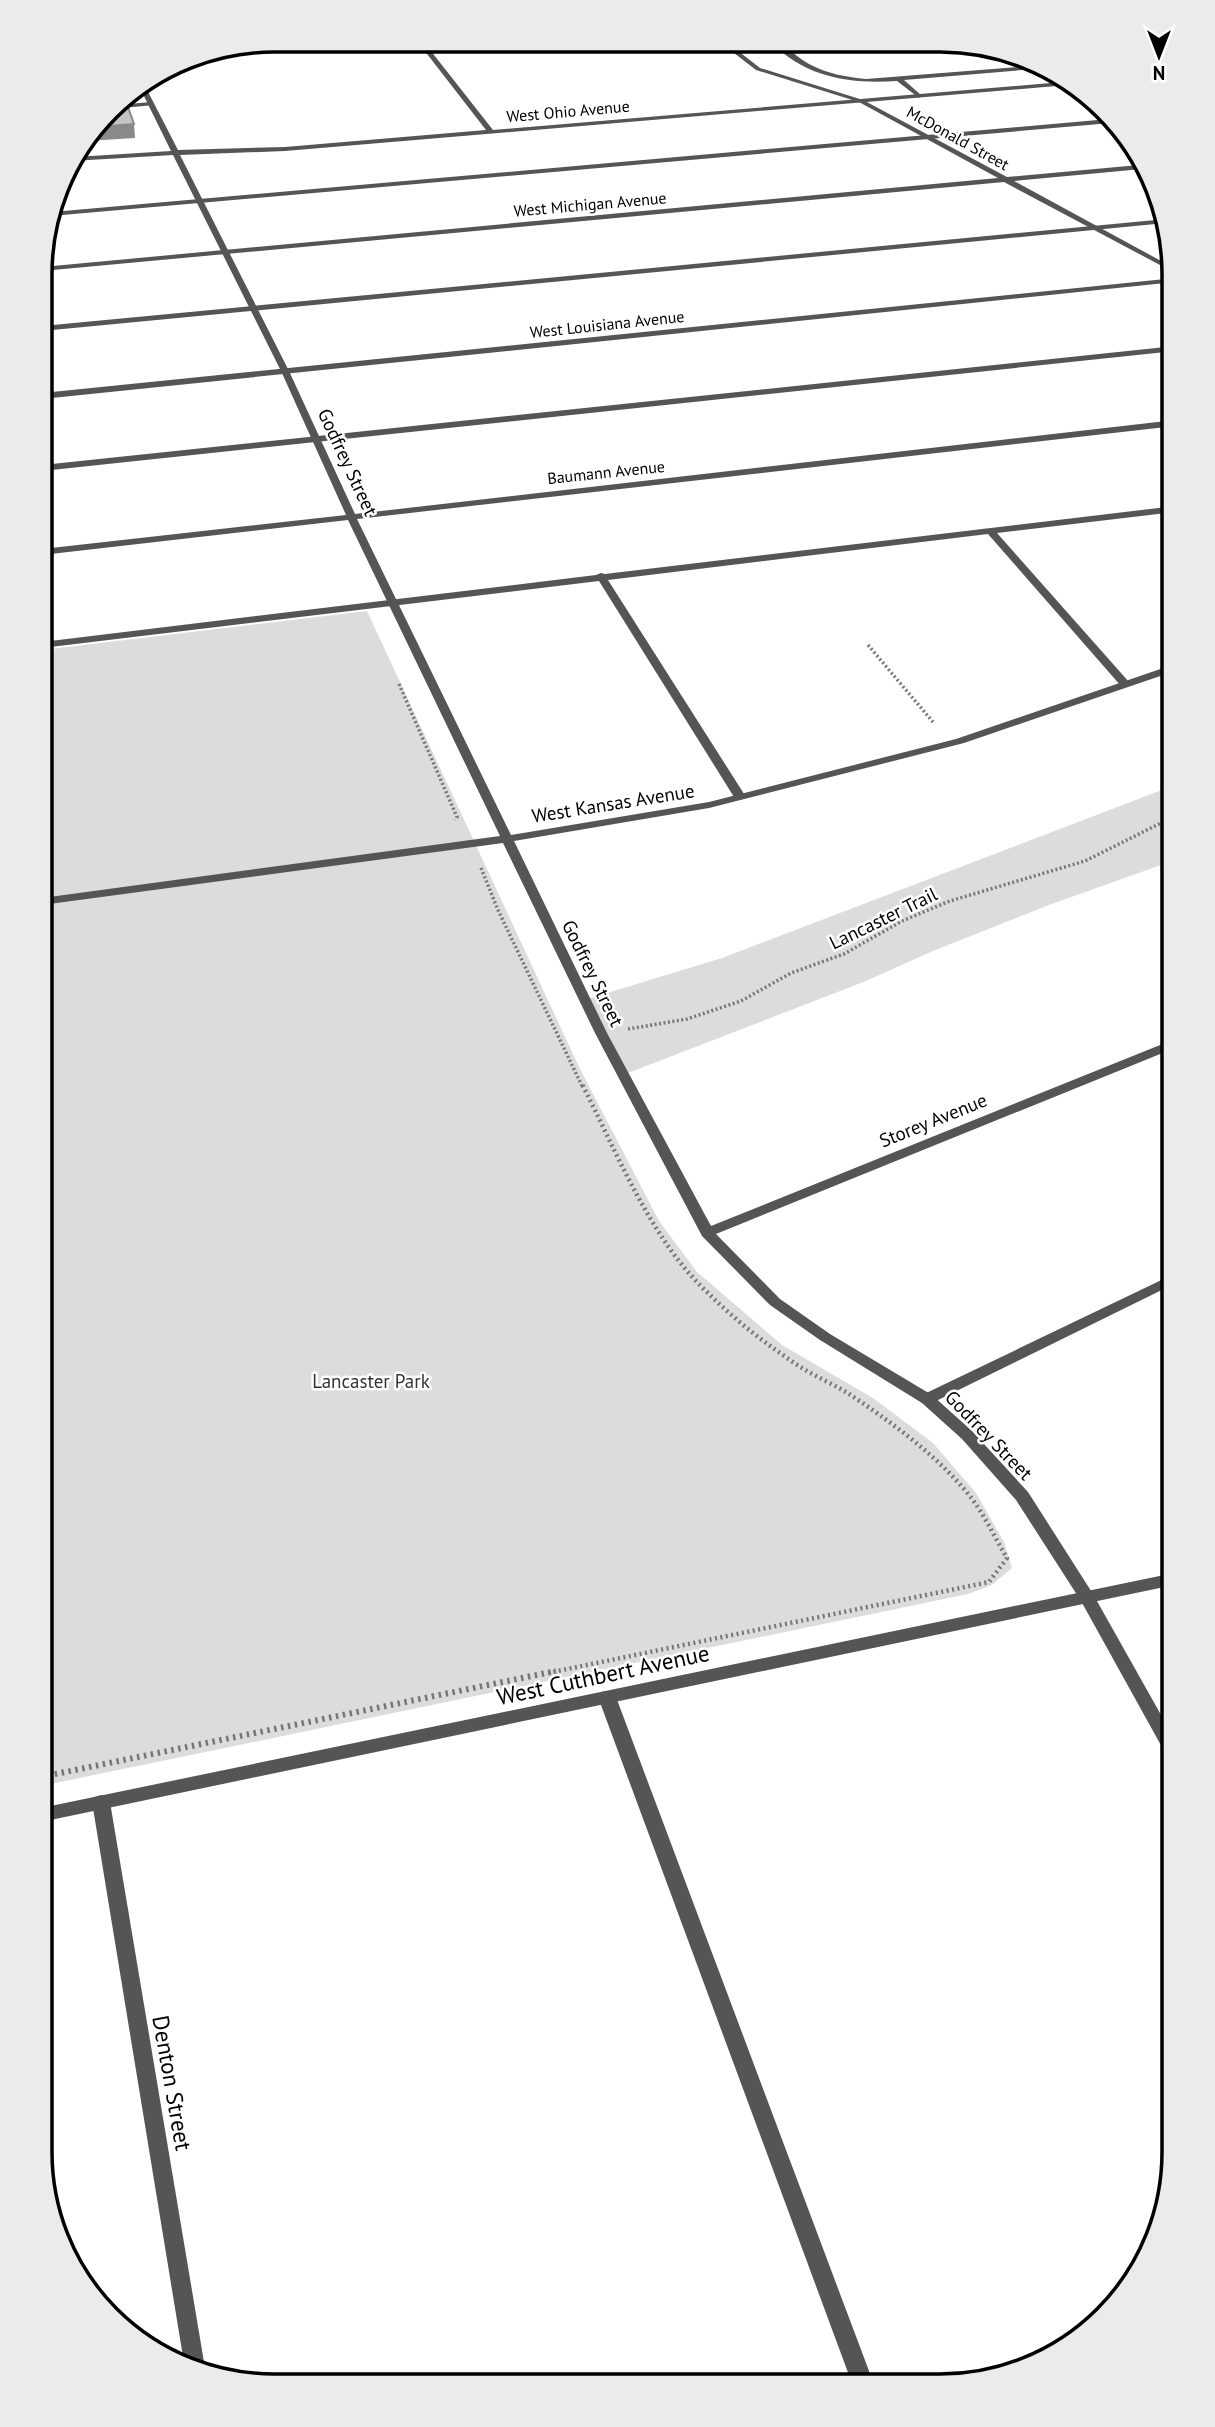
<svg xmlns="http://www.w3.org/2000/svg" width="1215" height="2427" font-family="'PT Sans',sans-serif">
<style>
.green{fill:#dcdcdc}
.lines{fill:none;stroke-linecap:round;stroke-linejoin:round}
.path-far2{stroke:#777;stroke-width:3.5;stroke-dasharray:2 2.5;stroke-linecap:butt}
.path-far1{stroke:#777;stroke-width:4.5;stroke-dasharray:2 3.5;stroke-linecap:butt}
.path{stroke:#777;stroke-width:6;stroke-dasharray:2.5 4.5;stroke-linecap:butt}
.service{fill:#555;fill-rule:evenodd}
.minor{fill:#555;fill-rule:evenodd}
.tertiary{fill:#555;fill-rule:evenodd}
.shaded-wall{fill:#898989}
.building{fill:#c4c4c4;stroke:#898989;stroke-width:2}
.labels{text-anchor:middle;stroke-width:5;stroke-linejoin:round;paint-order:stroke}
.far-street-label{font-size:16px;fill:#000;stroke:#fff}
.street-label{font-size:19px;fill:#000;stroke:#fff}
.park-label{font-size:19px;fill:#333;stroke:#fff}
.near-street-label{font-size:23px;fill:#000;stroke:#fff}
.rim{fill:none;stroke:#000;stroke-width:3.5}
</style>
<rect width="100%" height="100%" fill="#fff"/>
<g class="green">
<path d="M367 611 579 1067 659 1221 697 1272 782 1345 873 1398 933 1443 976 1493 1004 1542 1012 1568 992 1585 968 1594 41 1786 42 650Z"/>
<path d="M1175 785V860L1049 905 933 951 866 981 628 1073 584 1000 722 958Z"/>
</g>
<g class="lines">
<g class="path-far2">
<path d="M868 645 933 722"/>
<path d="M399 684 457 817 455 820"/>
<path d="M481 868 498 910 582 1086"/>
<path d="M628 1029 687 1019 741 1001 791 973 844 954 902 921 950 901 1085 861 1175 816"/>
</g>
<path class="path-far1" d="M548 1673 989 1582 1007 1558C996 1540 987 1520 975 1503 944 1460 890 1421 846 1392 831 1383 814 1376 799 1366 767 1345 735 1320 708 1293 651 1240 617 1153 582 1084"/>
<path class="path" d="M41 1777 556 1671"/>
<g class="service">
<path d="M772 43C785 43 798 59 811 65 828 74 847 77 866 79L1030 66 1035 69 904 80 921 95 919 98 897 81C850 84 807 78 772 43Z"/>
<path d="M152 102 154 105 112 109 115 105Z"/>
<path d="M1109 119 1111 123 51 216 52 212Z"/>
<path d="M1166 219V223L42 331V326Z"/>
<path d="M1175 346V351L42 471V465Z"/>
<path d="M1175 506V512L997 533 1129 682V686H1121L988 534 608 580 746 797 740 800 734 797 599 581 42 648V642L596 575 601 573 605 574Z"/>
<path d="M1174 1274V1284L932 1403H922L919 1399 922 1395Z"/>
<path d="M607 1691 613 1692 616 1697 875 2387 853 2386 598 1697 601 1692Z"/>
</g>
<g class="minor">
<path d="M417 41H423L493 130 1062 82 1068 85 285 151 180 155 289 371 355 514 1175 420V426L357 519 511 835 709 802 956 739 1175 664V671L964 743 709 808 514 841 607 1033 711 1226 1175 1039V1048L716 1234 780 1299 830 1334 932 1395 972 1431 1028 1492 1093 1594 1174 1738V1760L1168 1758 1081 1601 1016 1500 962 1439 922 1403 820 1340 770 1305 702 1236 595 1033 503 843 42 905V898L500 836 348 520 42 555V549L346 515 281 371 173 155 72 161 75 157 171 151 139 86 144 84 178 150 285 147 486 130Z"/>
<path d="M101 1795 107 1797 110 1802 206 2374 185 2369 92 1802 95 1797Z"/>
</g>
<g class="tertiary">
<path d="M721 43H728L760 68 863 100 1007 177 1139 165 1142 169 1014 181 1174 268 1175 273 1004 182 42 271V267L998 178 859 102 756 70Z"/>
<path d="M1175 278V282L42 399V393Z"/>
<path d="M1174 1573V1585L41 1822V1808Z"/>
</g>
</g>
<path class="shaded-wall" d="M134 124 135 138 87 141 98 127Z"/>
<path class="building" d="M128 107 134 124 98 127 113 108Z"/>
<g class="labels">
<g class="far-street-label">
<text transform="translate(568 111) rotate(-5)" y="6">West Ohio Avenue</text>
<text transform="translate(958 138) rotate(29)" y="6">McDonald Street</text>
<text transform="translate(590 204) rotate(-5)" y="6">West Michigan Avenue</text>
<text transform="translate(607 324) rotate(-6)" y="6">West Louisiana Avenue</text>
<text transform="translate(606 472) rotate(-6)" y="6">Baumann Avenue</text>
</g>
<g class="street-label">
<text transform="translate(348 462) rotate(65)" y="7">Godfrey Street</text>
<text transform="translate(613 803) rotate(-9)" y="7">West Kansas Avenue</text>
<text transform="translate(883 918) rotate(-26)" y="7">Lancaster Trail</text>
<text transform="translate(593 973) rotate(64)" y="7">Godfrey Street</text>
<text transform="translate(933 1120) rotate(-22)" y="7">Storey Avenue</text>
<text transform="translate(989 1435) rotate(46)" y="7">Godfrey Street</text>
</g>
<g class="park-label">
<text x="371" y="1388">Lancaster Park</text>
</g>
<g class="near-street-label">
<text transform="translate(603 1675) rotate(-12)" y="8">West Cuthbert Avenue</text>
<text transform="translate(172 2083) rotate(80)" y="8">Denton Street</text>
</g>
</g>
<path d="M0 0H1215V2427H0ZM274 52H940A222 222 0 0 1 1162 274V2152A222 222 0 0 1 940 2374H274A222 222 0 0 1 52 2152V274A222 222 0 0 1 274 52Z" fill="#ebebeb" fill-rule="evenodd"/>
<path class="rim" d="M274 52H940A222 222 0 0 1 1162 274V2152A222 222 0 0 1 940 2374H274A222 222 0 0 1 52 2152V274A222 222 0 0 1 274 52Z"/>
<g transform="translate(1159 56) rotate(180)" stroke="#ffffff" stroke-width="5" paint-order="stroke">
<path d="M0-5L12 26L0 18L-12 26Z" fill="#000000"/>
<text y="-10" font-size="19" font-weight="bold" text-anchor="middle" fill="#000000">N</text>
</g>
</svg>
